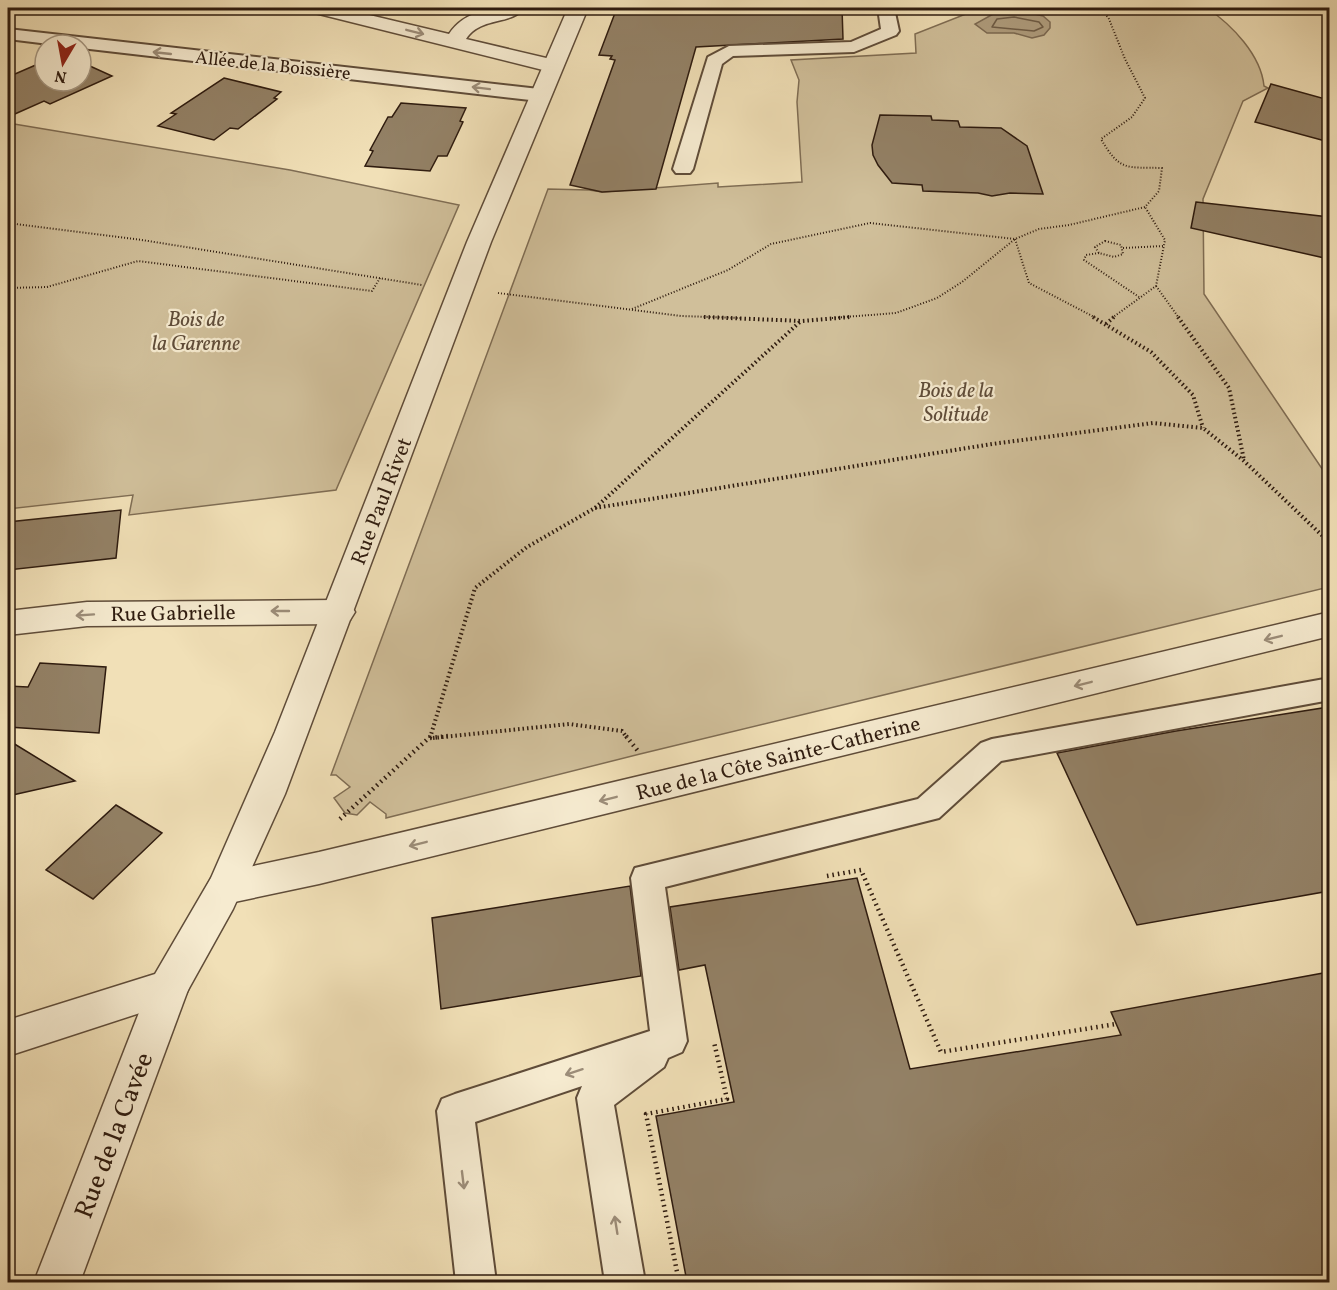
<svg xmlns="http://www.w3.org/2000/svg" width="1337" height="1290" font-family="Vollkorn,serif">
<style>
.green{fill:#d0bf9a;stroke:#7f6d54;stroke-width:1.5}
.water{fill:#af9d7e;stroke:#7b6952;stroke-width:1.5}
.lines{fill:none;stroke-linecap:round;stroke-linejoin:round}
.shore{stroke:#6e5c46;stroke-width:1.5}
.building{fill:#938166;stroke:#2e1b0f;stroke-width:1.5}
.service-casing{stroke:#5f4c39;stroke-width:4}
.minor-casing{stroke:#5f4c39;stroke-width:3}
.tertiary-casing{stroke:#5f4c39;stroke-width:3}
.path-far2{stroke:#2e1b0f;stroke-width:2;stroke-dasharray:1 2;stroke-linecap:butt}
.path-far1{stroke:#2e1b0f;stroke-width:4;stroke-dasharray:1.5 3;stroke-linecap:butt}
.path{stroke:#2e1b0f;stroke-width:4.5;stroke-dasharray:1.5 4;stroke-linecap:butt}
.service{fill:#f6ebd0;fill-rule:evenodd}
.minor{fill:#f6ebd0;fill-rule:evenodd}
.tertiary{fill:#f6ebd0;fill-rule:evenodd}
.oneway{stroke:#9c8d79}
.labels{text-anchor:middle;stroke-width:4.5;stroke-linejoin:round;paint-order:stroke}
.far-street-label{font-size:18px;fill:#2e1b0f;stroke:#f6ebd0}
.park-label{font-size:21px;font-style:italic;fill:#5f4c39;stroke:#f6ebd0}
.street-label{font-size:21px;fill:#2e1b0f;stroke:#f6ebd0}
.near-street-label{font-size:26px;fill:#2e1b0f;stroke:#f6ebd0}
</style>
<rect width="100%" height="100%" fill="#f1e0b7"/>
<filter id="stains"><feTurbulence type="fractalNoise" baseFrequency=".00333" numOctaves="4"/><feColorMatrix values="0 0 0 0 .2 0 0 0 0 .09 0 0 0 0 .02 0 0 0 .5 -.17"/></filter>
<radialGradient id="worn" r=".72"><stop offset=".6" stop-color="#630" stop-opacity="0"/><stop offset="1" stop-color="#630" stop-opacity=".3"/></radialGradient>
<g class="green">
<path d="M981 8H1207C1232 25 1261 55 1264 86L1268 88 1243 101 1203 199 1204 294 1329 479V587L640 754 386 818V814L370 802 357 815 345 813 334 798 350 787 336 775H331L548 189 589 190 602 192 718 183V187L802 182 797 102 799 80 791 60 916 53 915 34Z"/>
<path d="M8 123 290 170 459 205 336 490 129 515 133 495 8 509Z"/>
</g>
<path class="water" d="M1005 11 1030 13 1043 16 1050 22V28L1044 35 1032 38 1014 33H987L975 24 995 13Z"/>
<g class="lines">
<path class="shore" d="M1014 17 1039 22 1043 27 1034 31 992 27 997 19Z"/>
</g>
<g class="building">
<path d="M727 8H842L843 39 696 47 656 189 602 192 570 185 615 60 610 59 612 56 599 55 615 13Z"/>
<path d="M45 61V81H81V62L112 76 50 104 44 101 8 117V77Z"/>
<path d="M224 78 281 92 274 98 277 99 238 129 230 128 214 140 158 126 176 114 171 113Z"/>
<path d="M1271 84 1329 100V142L1255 122Z"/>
<path d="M401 103 466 108 460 121 463 122 447 156H438L430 171 365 166 373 151 370 150 388 117H392Z"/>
<path d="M880 115 931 116 932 120 958 121 960 127 1001 128 1027 146 1043 194 1010 193 992 196 978 193 923 191 922 185 892 183 878 165 873 155 872 145Z"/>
<path d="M1196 202 1329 217V259L1191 228Z"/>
<path d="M121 510 116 558 8 570V522Z"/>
<path d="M40 663 106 667 99 733 8 727V686L28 687Z"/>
<path d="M1329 707V891L1137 925 1057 753 1176 731Z"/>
<path d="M8 740 75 781 8 796Z"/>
<path d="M116 805 162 833 93 899 46 870Z"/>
<path d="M857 878 910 1069 1121 1035 1111 1012 1329 972V1282H687L656 1116 734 1102 705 965 679 970 670 907Z"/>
<path d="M630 886 641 976 441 1009 432 918Z"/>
</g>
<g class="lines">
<g class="service-casing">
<g id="service">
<path d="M878 8H894L899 31 896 35 854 52 733 56 722 64 693 169 690 173H676L673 169 708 57 729 46 851 42 881 29Z"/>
<path d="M8 29 539 89 546 91 548 95 546 99 539 101 81 48V45H57L8 39Z"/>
<path d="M1330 678V700L1001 761 939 818 665 887 687 1041 682 1052 668 1058 664 1067 614 1105 645 1282H605L577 1098 582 1086 475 1122 496 1282H456L437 1111 442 1099 455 1094 650 1031 631 878 635 868 918 799 981 743 992 739Z"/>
</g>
</g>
<g class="minor-casing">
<g id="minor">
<path d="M308 8H340L449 34C465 9 495 8 523 8 514 25 480 16 466 39L559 61 562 66 559 71 551 72 311 12Z"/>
<path d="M339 600 350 604 355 612 350 620 339 624 87 626 8 635V611L87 602Z"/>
<path d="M1330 612V636L319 884 225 904 212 899 206 888 212 877 225 872 319 852Z"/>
<path d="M169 969 183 975 189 987 80 1282H34L149 987 155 975Z"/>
</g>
</g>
<g class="tertiary-casing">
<path id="tertiary" d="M568 8H588L491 242 285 794 233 909 183 999 8 1056V1020L155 974 211 878 275 732 467 242Z"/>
</g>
<g class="path-far2">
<path d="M8 223 142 240 422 285"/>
<path d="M1015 239 1029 283 1096 318"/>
<path d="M1105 241 1121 245 1123 254 1114 257 1099 253 1095 247Z"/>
<path d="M1123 248 1163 246"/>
<path d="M1099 253 1086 255 1084 260 1139 297"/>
<path d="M1156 286 1179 318"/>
<path d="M8 288 47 287 138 261 372 291 380 278"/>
<path d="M498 293 681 316 740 318"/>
<path d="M632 309 728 270 771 244 870 223 1015 239"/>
<path d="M832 318 896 313 937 298 962 282 1015 239 1039 229 1069 225 1145 207 1159 191 1162 168C1127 167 1120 172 1101 139L1132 117 1145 98 1125 59 1109 19 1101 8"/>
<path d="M1112 318 1156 286 1165 240 1145 207"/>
</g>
<g class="path-far1">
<path d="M704 317 802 321 850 317"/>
<path d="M1093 317 1151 352 1193 395 1203 428"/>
<path d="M1178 317 1229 388 1244 460"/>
<path d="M1106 324 1114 317"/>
<path d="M595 508 992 444 1153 423 1203 428 1244 461 1330 543"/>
<path d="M430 738 475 588 527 547 595 508 801 321"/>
<path d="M433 738 569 724 622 731 627 738"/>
</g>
<g class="path">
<path d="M626 736 638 751"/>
<path d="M430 738 448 736"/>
<path d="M340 819 431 736"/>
<path d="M827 876 861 870 941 1052 1116 1024"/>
<path d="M679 1282 646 1114 727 1099 714 1042"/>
</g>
<use href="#service" class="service"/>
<use href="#minor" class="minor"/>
<use href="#tertiary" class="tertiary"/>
</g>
<defs><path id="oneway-shaft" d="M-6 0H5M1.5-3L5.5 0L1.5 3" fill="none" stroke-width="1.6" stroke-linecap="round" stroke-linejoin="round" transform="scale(1.5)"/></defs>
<g class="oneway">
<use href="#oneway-shaft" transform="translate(415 32) rotate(14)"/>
<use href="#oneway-shaft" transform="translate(162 53) rotate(-174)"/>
<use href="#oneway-shaft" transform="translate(481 88) rotate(-173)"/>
<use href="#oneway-shaft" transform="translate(280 611) rotate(-180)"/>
<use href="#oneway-shaft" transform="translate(85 615) rotate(176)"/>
<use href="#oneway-shaft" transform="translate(1273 638) rotate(166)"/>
<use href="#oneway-shaft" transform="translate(1083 684) rotate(166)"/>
<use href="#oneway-shaft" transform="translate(608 799) rotate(166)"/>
<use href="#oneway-shaft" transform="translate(418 844) rotate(166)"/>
<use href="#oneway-shaft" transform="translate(574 1072) rotate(162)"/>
<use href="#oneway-shaft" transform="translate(463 1180) rotate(83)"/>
<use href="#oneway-shaft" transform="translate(616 1225) rotate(-99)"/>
</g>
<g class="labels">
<g class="far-street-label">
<text transform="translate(273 65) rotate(6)" y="6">Allée de la Boissière</text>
</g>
<g class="park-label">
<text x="196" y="326">Bois de<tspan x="196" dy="24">la Garenne</tspan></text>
<text x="956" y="397">Bois de la<tspan x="956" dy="24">Solitude</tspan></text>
</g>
<g class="street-label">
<text transform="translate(381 501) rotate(-69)" y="7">Rue Paul Rivet</text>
<text transform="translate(173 613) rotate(-1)" y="7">Rue Gabrielle</text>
<text transform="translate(778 758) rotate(-14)" y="7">Rue de la Côte Sainte-Catherine</text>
</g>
<g class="near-street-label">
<text transform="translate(113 1135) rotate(-69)" y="9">Rue de la Cavée</text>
</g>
</g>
<rect width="1337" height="1290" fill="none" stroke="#f1e0b7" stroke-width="30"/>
<rect x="9" y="9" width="1319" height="1272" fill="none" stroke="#2e1b0f" stroke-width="3"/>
<rect x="15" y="15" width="1307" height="1260" fill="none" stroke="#2e1b0f" stroke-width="1.5"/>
<g transform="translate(63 63) rotate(190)"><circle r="28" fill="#f6ebd0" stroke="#a69883" stroke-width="1.5"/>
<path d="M0-4.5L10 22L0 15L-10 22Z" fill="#8f2418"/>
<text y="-9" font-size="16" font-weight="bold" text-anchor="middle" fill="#2e1b0f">N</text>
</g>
<rect width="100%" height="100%" filter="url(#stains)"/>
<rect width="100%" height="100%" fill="url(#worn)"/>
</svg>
